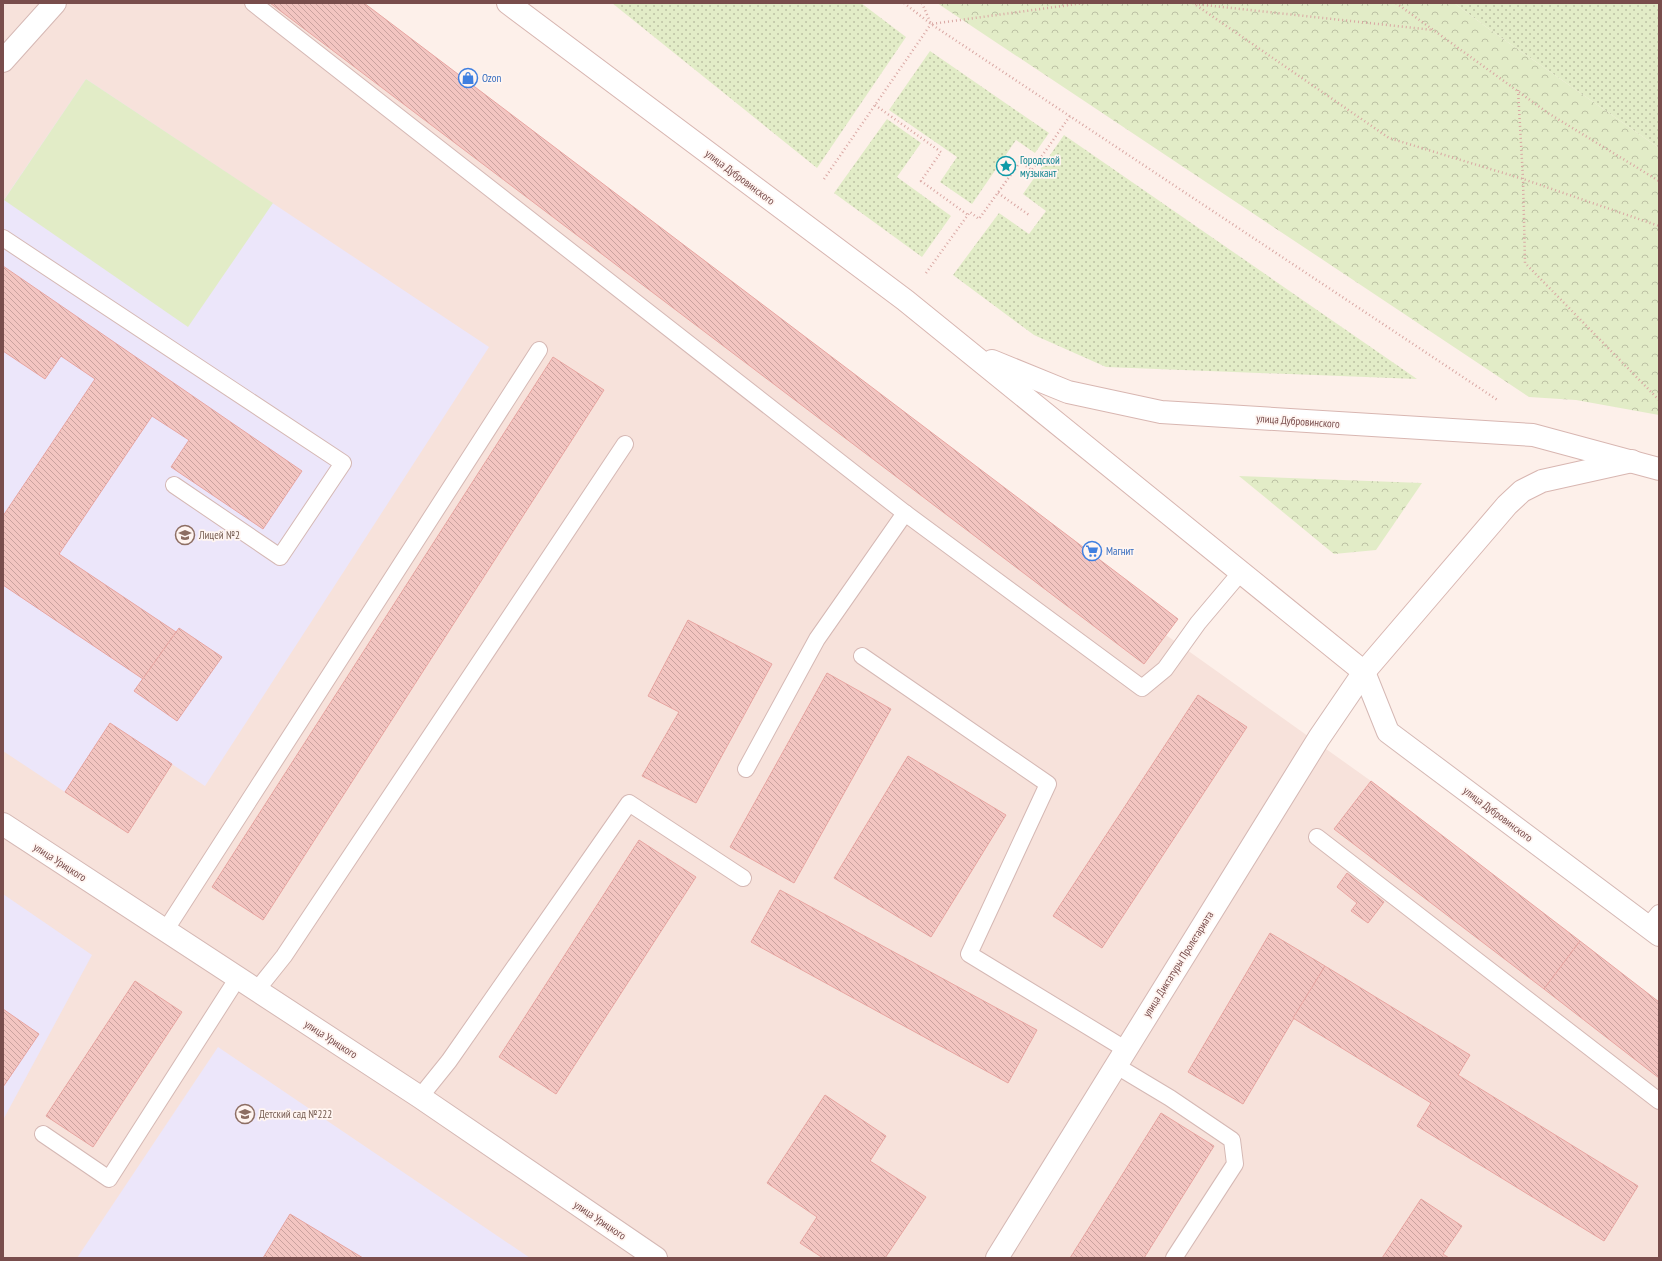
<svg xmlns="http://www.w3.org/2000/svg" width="1662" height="1261" font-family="'PT Sans Narrow',sans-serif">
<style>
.residential{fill:#f7e2db}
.education{fill:#ece6fa}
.grass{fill:url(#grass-dots)}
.forest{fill:url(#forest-crowns)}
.pitch{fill:#e2ecc7}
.building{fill:url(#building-back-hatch);stroke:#e7a5a1}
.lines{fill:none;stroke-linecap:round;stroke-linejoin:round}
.service-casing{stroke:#d5b8b4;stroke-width:18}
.minor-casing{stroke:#d5b8b4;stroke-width:24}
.tertiary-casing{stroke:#d5b8b4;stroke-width:24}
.secondary-casing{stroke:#d8b6b1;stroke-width:24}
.path{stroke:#d9a7a3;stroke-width:2.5;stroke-dasharray:1 3;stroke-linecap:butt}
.service{stroke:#fff;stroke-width:16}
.minor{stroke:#fff;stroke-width:22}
.tertiary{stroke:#fff;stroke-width:22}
.secondary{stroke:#fff;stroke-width:22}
.labels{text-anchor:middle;stroke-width:3.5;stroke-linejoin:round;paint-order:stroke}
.shop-label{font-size:11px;fill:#366cbe;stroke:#fff5f1;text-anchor:start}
.culture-label{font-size:11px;fill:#0d838f;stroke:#fff5f1;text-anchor:start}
.street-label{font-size:11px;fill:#794d4c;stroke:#fff5f1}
.education-label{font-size:11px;fill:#785e54;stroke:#fff5f1;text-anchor:start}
</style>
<defs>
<pattern id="grass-dots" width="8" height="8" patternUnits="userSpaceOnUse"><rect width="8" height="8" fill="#e2ecc7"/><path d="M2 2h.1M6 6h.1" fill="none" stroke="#bcc1a4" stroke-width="1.8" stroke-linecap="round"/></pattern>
<pattern id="forest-crowns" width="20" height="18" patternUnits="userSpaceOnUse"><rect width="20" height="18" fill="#e2ecc7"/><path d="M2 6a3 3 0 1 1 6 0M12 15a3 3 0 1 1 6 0" fill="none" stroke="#bcc1a4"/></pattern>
<pattern id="building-back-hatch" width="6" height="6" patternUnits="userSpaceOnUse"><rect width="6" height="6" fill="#f3c5c1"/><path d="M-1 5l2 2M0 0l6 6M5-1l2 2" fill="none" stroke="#caa29f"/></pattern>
</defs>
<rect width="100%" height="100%" fill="#fdf0ea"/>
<path class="residential" d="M3 3H364L1166 635 1371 781 1659 1002V1258H3Z"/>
<g class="education">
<path d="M86 79 489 347 205 786 110 723 65 792 3 751V201Z"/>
<path d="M3 894 92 955 3 1120Z"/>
<path d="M218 1047 530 1258H77Z"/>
</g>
<g class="grass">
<path d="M612 3H861L906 37 817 168Z"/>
<path d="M1454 3H1659V148L1489 29Z"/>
<path d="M930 51 1049 133 1035 153 1016 140 972 204 940 182 957 157 889 110Z"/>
<path d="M887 119 921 143 897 177 951 216 922 257 834 193Z"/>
<path d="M1064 135 1417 379 1106 367 1034 335 953 275 999 213 1029 234 1046 211 1023 194Z"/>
</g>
<g class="forest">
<path d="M937 3H1454L1489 29 1659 148V415L1576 400 1529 397Z"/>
<path d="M1239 476 1422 483 1376 550 1334 554Z"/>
</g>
<path class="pitch" d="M86 79 273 203 188 327 4 200Z"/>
<g class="building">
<path d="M270 3H364L1178 619 1144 664Z"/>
<path d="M3 266 302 471 263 529 171 467 189 440 152 416 59 554 176 632 143 679 3 585V516L95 379 61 356 45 379 3 351Z"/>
<path d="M553 357 604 390 263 920 212 887Z"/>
<path d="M688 620 772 664 696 803 642 776 679 712 648 696Z"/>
<path d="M179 628 222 657 177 721 134 691Z"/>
<path d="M827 673 891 709 794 883 730 847Z"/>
<path d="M1198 695 1247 727 1102 948 1053 916Z"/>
<path d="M110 723 172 764 128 833 65 792Z"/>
<path d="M908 756 1006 815 931 937 834 878Z"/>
<path d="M1371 781 1580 941 1544 989 1334 829Z"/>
<path d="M639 840 696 877 556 1094 499 1057Z"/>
<path d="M1347 873 1384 902 1368 923 1351 911 1357 903 1337 887Z"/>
<path d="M780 890 1037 1030 1008 1083 751 942Z"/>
<path d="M1270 933 1325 966 1243 1104 1188 1072Z"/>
<path d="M1580 941 1659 1002V1078L1544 989Z"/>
<path d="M1325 966 1470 1055 1458 1075 1638 1186 1604 1241 1417 1126 1431 1103 1293 1018Z"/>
<path d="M135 981 182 1012 93 1147 46 1116Z"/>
<path d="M3 1009 39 1034 3 1087Z"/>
<path d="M825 1095 886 1136 870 1161 926 1197 885 1258H823L800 1243 817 1217 767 1183Z"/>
<path d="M1161 1113 1214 1146 1144 1258H1070Z"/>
<path d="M1421 1199 1462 1226 1443 1254 1449 1258H1382Z"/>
<path d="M290 1214 363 1258H263Z"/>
</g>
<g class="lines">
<g class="service-casing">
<g id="service">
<path d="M253 3 905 513 1142 688 1165 669 1198 623 1241 572"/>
<path d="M3 238 343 463 280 557 174 485"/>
<path d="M862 656 1048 784 969 954 1125 1049"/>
<path d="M746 769 817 639 905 513"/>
<path d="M1317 837 1659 1101"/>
<path d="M1648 926 1659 913"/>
<path d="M165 931 539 350"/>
<path d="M256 991 284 956 625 444"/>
<path d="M1115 1065 1170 1098 1232 1140 1235 1164 1174 1258"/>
<path d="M420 1097 449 1061 629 803 743 878"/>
<path d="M43 1134 109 1179 237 979"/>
</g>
</g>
<g class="minor-casing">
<g id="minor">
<path d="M1364 672 1388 732 1659 935"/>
<path d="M3 824 420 1097 656 1258"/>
</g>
</g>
<g class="tertiary-casing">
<g id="tertiary">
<path d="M3 61 55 3"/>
<path d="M997 1258 1319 738 1364 672"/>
</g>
</g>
<g class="secondary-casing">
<g id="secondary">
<path d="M508 3 905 300 1364 672 1507 505 1522 491 1542 481 1632 461"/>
<path d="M992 361 1068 392 1161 412 1533 435 1659 469"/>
</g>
</g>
<g class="path">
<path d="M904 3 931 24 1499 401"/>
<path d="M922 3 931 24 1084 3"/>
<path d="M1193 3 1389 138 1523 179 1659 226"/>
<path d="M1396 3 1548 113 1659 181"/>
<path d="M1195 4 1433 30"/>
<path d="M1518 90 1523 179 1525 263 1659 400"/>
<path d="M875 105 941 152 921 181 968 215"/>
<path d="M824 179 931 24"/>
<path d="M998 193 1029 215"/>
<path d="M926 273 970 212 979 219 1020 162 1032 170 1070 116"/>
</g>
<use href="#service" class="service"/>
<use href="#minor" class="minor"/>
<use href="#tertiary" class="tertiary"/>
<use href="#secondary" class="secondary"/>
</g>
<defs>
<g id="shop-ring" transform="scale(1)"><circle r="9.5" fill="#fff5f1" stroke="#3f7fe0" stroke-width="1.5"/><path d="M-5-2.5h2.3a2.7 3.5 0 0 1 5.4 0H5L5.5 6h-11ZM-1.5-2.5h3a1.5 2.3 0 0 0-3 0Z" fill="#3f7fe0"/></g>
<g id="sight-ring" transform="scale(1)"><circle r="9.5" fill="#fff5f1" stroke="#0f9aa8" stroke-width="1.5"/><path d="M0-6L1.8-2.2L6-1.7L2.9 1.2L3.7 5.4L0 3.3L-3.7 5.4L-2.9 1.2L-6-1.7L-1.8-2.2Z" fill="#0f9aa8"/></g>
<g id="school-ring" transform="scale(1)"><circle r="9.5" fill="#fff5f1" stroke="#8d6e63" stroke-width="1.5"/><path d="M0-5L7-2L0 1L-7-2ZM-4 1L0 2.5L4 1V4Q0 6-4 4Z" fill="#8d6e63"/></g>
<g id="supermarket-ring" transform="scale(1)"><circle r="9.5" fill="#fff5f1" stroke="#3f7fe0" stroke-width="1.5"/><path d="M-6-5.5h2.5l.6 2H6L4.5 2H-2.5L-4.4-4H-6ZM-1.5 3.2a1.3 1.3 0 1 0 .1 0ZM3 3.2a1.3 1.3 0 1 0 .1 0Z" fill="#3f7fe0"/></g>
</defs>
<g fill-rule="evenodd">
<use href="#shop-ring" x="468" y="78"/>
<use href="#sight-ring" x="1006" y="166"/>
<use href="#school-ring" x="185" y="535"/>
<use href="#supermarket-ring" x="1092" y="551"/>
<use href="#school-ring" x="245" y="1114"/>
</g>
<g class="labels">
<g class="shop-label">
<text x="482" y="82">Ozon</text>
<text x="1106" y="555">Магнит</text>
</g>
<g class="culture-label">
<text x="1020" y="164">Городской<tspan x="1020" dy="13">музыкант</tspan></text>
</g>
<g class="street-label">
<text transform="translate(740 177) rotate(37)" y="4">улица Дубровинского</text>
<text transform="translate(1298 421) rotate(4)" y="4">улица Дубровинского</text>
<text transform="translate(1498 814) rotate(37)" y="4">улица Дубровинского</text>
<text transform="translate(60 862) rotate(33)" y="4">улица Урицкого</text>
<text transform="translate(1178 964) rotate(-58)" y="4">улица Диктатуры Пролетариата</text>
<text transform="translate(331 1039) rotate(33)" y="4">улица Урицкого</text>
<text transform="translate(600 1220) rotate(34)" y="4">улица Урицкого</text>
</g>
<g class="education-label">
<text x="199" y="539">Лицей №2</text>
<text x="259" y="1118">Детский сад №222</text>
</g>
</g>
<rect width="1662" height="1261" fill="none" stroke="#794d4c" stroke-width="8"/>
</svg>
